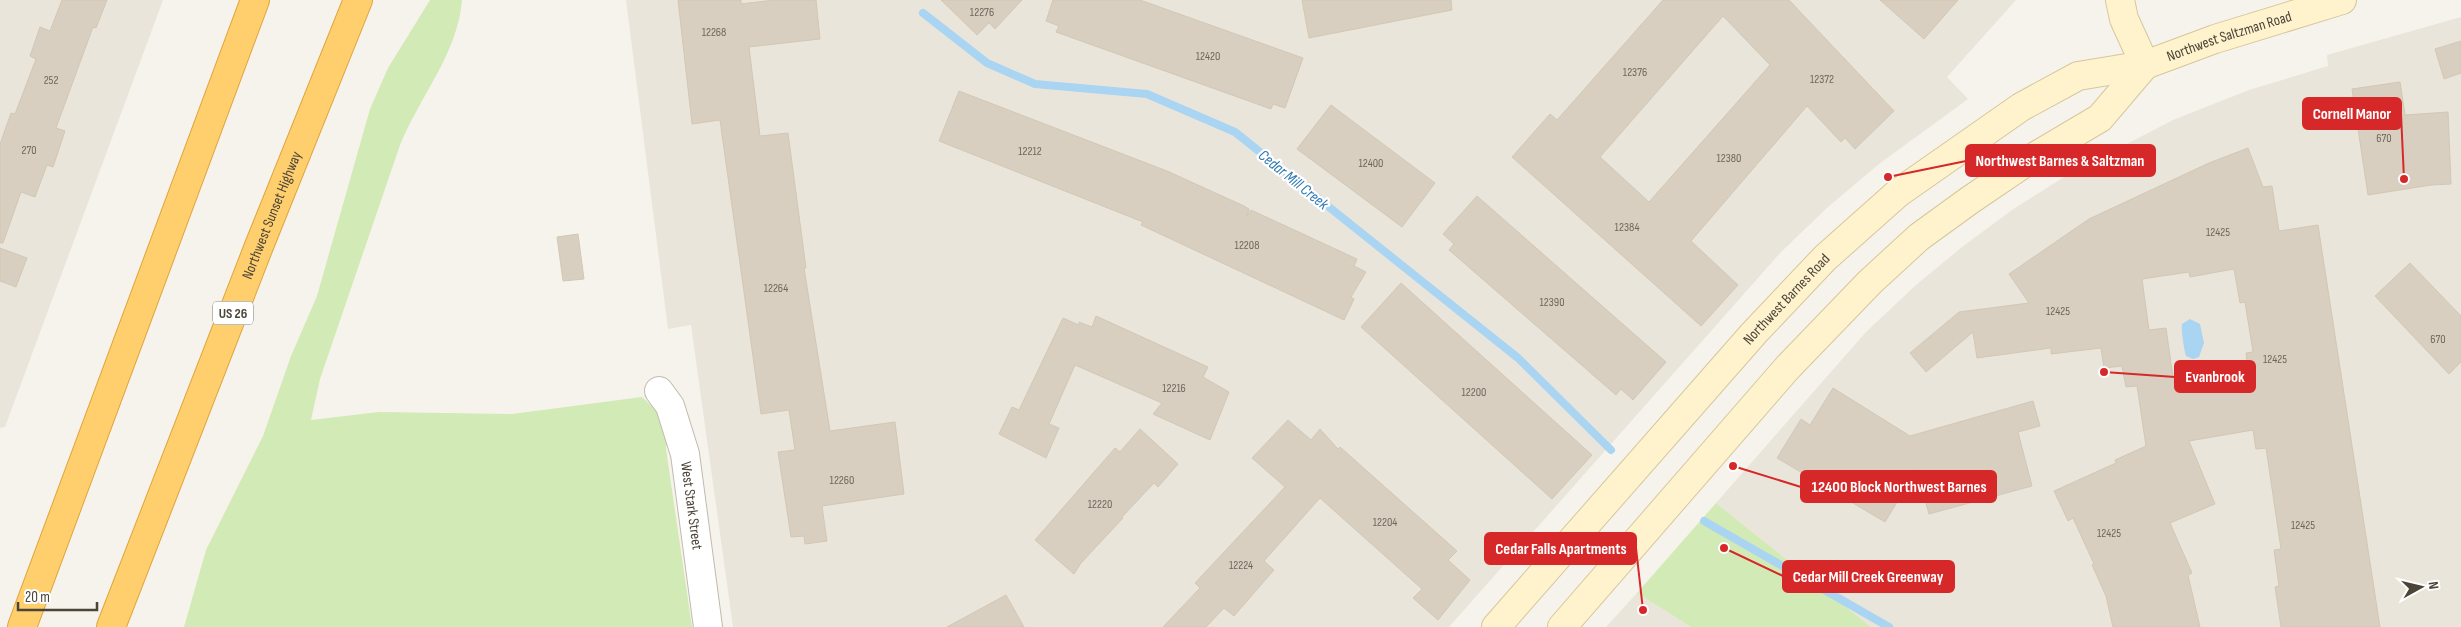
<svg xmlns="http://www.w3.org/2000/svg" width="2461" height="627" font-family="'Sofia Sans Condensed',sans-serif">
<style>
.residential{fill:#eae5da}
.green{fill:#d2eab5}
.water{fill:#a9d4f2}
.lines{fill:none;stroke-linecap:round;stroke-linejoin:round}
.stream{stroke:#a9d4f2;stroke-width:8}
.building{fill:#d8cfc1;stroke:#d3c7b4;fill-rule:evenodd}
.street-casing{stroke:#c2bbae;stroke-width:30}
.secondary-casing{stroke:#d6c79b;stroke-width:30}
.highway-casing{stroke:#e0a43c;stroke-width:30}
.street{stroke:#fff;stroke-width:28}
.secondary{stroke:#fff3cd;stroke-width:28}
.highway{stroke:#ffcf6e;stroke-width:28}
.labels{text-anchor:middle;stroke-width:4.5;stroke-linejoin:round;paint-order:stroke}
.number-label{font-size:12px;fill:#6e675b}
.shield{fill:#fff;stroke:#817c74;stroke-width:1}
.shield-label{font-size:14px;font-weight:bold;fill:#4b4439}
.street-label{font-size:15px;fill:#4b4439;stroke:#fff}
.water-label{font-size:16px;font-style:italic;fill:#2e7ab2;stroke:#fff}
.leader{fill:none;stroke:#d62828;stroke-width:2}
.callout-dot{fill:#d62828;stroke:#fff;stroke-width:2}
.callout{fill:#d62828;stroke:#d62828;stroke-width:2}
.callout-label{font-size:16px;text-anchor:middle;font-weight:bold;fill:#fff}
</style>
<rect width="100%" height="100%" fill="#f6f3ec"/>
<g class="residential">
<path d="M0 0H163L5 427 0 428Z"/>
<path d="M626 0H2016L1947 77 1968 99 1879 164 1828 207 1781 252 1449 627H733L691 325 668 329Z"/>
<path d="M2461 17V627H1871L1716 503 1866 332 1916 285 1962 247 2012 210 2069 174 2173 120 2249 90 2328 66 2327 55Z"/>
<path d="M1637 593 1691 627H1606Z"/>
</g>
<g class="green">
<path d="M430 0H462C458 53 420 96 400 145L320 379 311 420 379 412 512 414 642 397 666 420V449L692 627H184L206 550 263 436 291 356 317 296 370 109 388 68Z"/>
<path d="M1716 503 1871 627H1691L1637 593Z"/>
</g>
<path class="water" d="M2190 319 2200 324 2204 343 2199 357 2193 359 2186 356C2184 350 2181 330 2182 324Z"/>
<g class="lines">
<g class="stream">
<path d="M923 13 987 63 1035 84 1147 94 1235 132 1518 358 1611 450"/>
<path d="M1704 521 1889 627"/>
</g>
</g>
<g class="building">
<path d="M62 0H107L96 28 93 27 56 128 65 131 53 167 47 165 35 197 21 192 3 243H0V144L11 113 15 114 36 59 30 56 40 27 50 31Z"/>
<path d="M678 0H741V4L774 0H816L820 39 749 47 760 136 788 133 806 268H804L830 431 895 422 904 494 822 506 827 541 805 544 804 536 791 537 778 452 795 450 789 410 761 414 720 120 692 124Z"/>
<path d="M941 0H1022L995 29 989 23 977 35Z"/>
<path d="M1053 0H1140L1303 58 1285 108 1273 104 1271 109 1056 32 1059 26 1046 21Z"/>
<path d="M1302 0H1451L1452 10 1309 38Z"/>
<path d="M1663 0H1789L1894 111 1855 149 1845 138 1841 142 1807 106 1691 241 1738 285 1701 326 1512 157 1550 114 1557 120ZM1723 16 1770 65 1649 202 1600 157Z"/>
<path d="M1880 0H1958L1924 39Z"/>
<path d="M2461 41V73L2444 79 2435 49Z"/>
<path d="M2400 82 2405 115 2448 112 2451 184 2431 185 2368 195 2352 89Z"/>
<path d="M959 91 1167 171 1244 206 1249 209 1247 216 1251 210 1357 259 1354 266 1366 272 1351 297 1354 299 1344 320 1141 225 1143 222 939 141Z"/>
<path d="M1331 105 1435 183 1402 227 1297 149Z"/>
<path d="M2248 148 2263 187 2272 186 2279 231 2318 225 2380 627H2281L2275 587 2279 586 2274 550 2281 549 2266 448 2256 449 2253 430 2189 441 2215 504 2170 523 2192 573 2188 575 2200 627H2113L2106 596 2092 565 2094 564 2073 518 2068 521 2054 491 2116 463 2115 460 2146 446 2137 386 2126 387 2122 366 2104 368 2101 348 2051 354V348L1977 358 1973 332 1926 372 1910 353 1959 312 2029 303 2009 274 2089 219 2209 163ZM2234 269 2240 303 2245 302 2253 352 2246 353 2249 379 2200 386V381L2174 384 2166 328 2149 330 2142 279 2189 272 2190 277Z"/>
<path d="M1477 196 1666 362 1633 400 1621 389 1616 395 1449 250 1454 244 1443 234Z"/>
<path d="M578 234 584 279 563 281 557 237Z"/>
<path d="M0 248 27 258 16 287 0 281Z"/>
<path d="M2410 263 2461 316V362L2449 374 2375 296Z"/>
<path d="M1401 283 1592 455 1552 499 1361 327Z"/>
<path d="M1096 316 1208 367 1203 377 1229 392 1210 440 1153 414 1162 403 1075 365 1049 424 1059 428 1046 458 999 434 1012 407 1019 410 1063 318 1079 325V322L1092 327Z"/>
<path d="M1833 388 1910 436 2033 401 2040 426 2018 432 2032 486 1929 514 1917 469 1885 522 1777 458 1801 419 1810 425Z"/>
<path d="M1288 420 1311 440 1320 429 1338 449 1340 447 1457 551 1448 560 1470 580 1438 620 1413 598 1422 589 1320 498 1264 561 1274 570 1234 616 1224 608 1206 627H1163L1200 588 1195 583 1285 487 1252 458Z"/>
<path d="M1140 429 1178 464 1158 487 1154 483 1122 517 1123 518 1081 563 1074 574 1035 540 1115 448 1120 452Z"/>
<path d="M1006 595 1024 627H947Z"/>
</g>
<g class="lines">
<g class="street-casing">
<g id="street">
<path id="s1" d="M659 391 670 406 685 454 708 627"/>
</g>
</g>
<g class="secondary-casing">
<g id="secondary">
<path d="M2120 0 2124 19 2145 65"/>
<path id="s2" d="M1496 627 1754 333 1825 258 1898 193 2021 107 2078 76 2145 65 2215 39 2342 0"/>
<path d="M1562 627 1788 367 1870 282 1919 237 1970 200 2029 160 2100 118 2145 65"/>
</g>
</g>
<g class="highway-casing">
<g id="highway">
<path d="M22 627 255 0"/>
<path id="s3" d="M111 627 259 246 358 0"/>
</g>
</g>
<use href="#street" class="street"/>
<use href="#secondary" class="secondary"/>
<use href="#highway" class="highway"/>
</g>
<g class="labels">
<g class="number-label">
<text x="982" y="16">12276</text>
<text x="714" y="36">12268</text>
<text x="1208" y="60">12420</text>
<text x="1635" y="76">12376</text>
<text x="1822" y="83">12372</text>
<text x="51" y="84">252</text>
<text x="2384" y="142">670</text>
<text x="29" y="154">270</text>
<text x="1030" y="155">12212</text>
<text x="1729" y="162">12380</text>
<text x="1371" y="167">12400</text>
<text x="1627" y="231">12384</text>
<text x="2218" y="236">12425</text>
<text x="1247" y="249">12208</text>
<text x="776" y="292">12264</text>
<text x="1552" y="306">12390</text>
<text x="2058" y="315">12425</text>
<text x="2438" y="343">670</text>
<text x="2275" y="363">12425</text>
<text x="1174" y="392">12216</text>
<text x="1474" y="396">12200</text>
<text x="842" y="484">12260</text>
<text x="1100" y="508">12220</text>
<text x="1385" y="526">12204</text>
<text x="2303" y="529">12425</text>
<text x="2109" y="537">12425</text>
<text x="1241" y="569">12224</text>
</g>
<rect class="shield" x="213" y="301.5" width="40" height="23" rx="4"/>
<g class="shield-label">
<text x="233" y="318">US 26</text>
</g>
<g class="street-label">
<text dy="5" stroke="none"><textPath href="#s2" startOffset="964">Northwest Saltzman Road</textPath></text>
<text dy="5" stroke="none"><textPath href="#s3" startOffset="442">Northwest Sunset Highway</textPath></text>
<text dy="5" stroke="none"><textPath href="#s2" startOffset="438">Northwest Barnes Road</textPath></text>
<text dy="5" stroke="none"><textPath href="#s1" startOffset="121">West Stark Street</textPath></text>
</g>
<g class="water-label">
<text transform="translate(1294 179) rotate(39)" y="6">Cedar Mill Creek</text>
</g>
</g>
<path class="leader" d="M2404 179L2401 114M1888 177L1966 161M2104 372L2175 377M1733 466L1801 487M1643 610L1636 548M1724 548L1783 576"/>
<g class="callout-dot">
<circle cx="2404" cy="179" r="5"/>
<circle cx="1888" cy="177" r="5"/>
<circle cx="2104" cy="372" r="5"/>
<circle cx="1733" cy="466" r="5"/>
<circle cx="1643" cy="610" r="5"/>
<circle cx="1724" cy="548" r="5"/>
</g>
<g class="callout">
<rect x="2303" y="98" width="98" height="31" rx="5"/>
<rect x="1966" y="145" width="189" height="31" rx="5"/>
<rect x="2175" y="361" width="80" height="31" rx="5"/>
<rect x="1801" y="471" width="195" height="31" rx="5"/>
<rect x="1485" y="533" width="151" height="31" rx="5"/>
<rect x="1783" y="561" width="171" height="31" rx="5"/>
</g>
<g class="callout-label">
<text x="2352" y="119">Cornell Manor</text>
<text x="2060" y="166">Northwest Barnes &amp; Saltzman</text>
<text x="2215" y="382">Evanbrook</text>
<text x="1899" y="492">12400 Block Northwest Barnes</text>
<text x="1561" y="554">Cedar Falls Apartments</text>
<text x="1868" y="582">Cedar Mill Creek Greenway</text>
</g>
<g transform="translate(2421 587) rotate(82)" stroke="#ffffff" stroke-width="4" paint-order="stroke">
<path d="M0-4L9 19L0 12L-9 19Z" fill="#4b4439"/>
<text y="-8" font-size="14" font-weight="bold" text-anchor="middle" fill="#4b4439">N</text>
</g>
<path d="M18 602v8h79v-8" fill="none" stroke="#4b4439" stroke-width="2.5"/>
<text x="25" y="602" font-size="15" fill="#4b4439" stroke="#ffffff" stroke-width="4" paint-order="stroke">20 m</text>
</svg>
